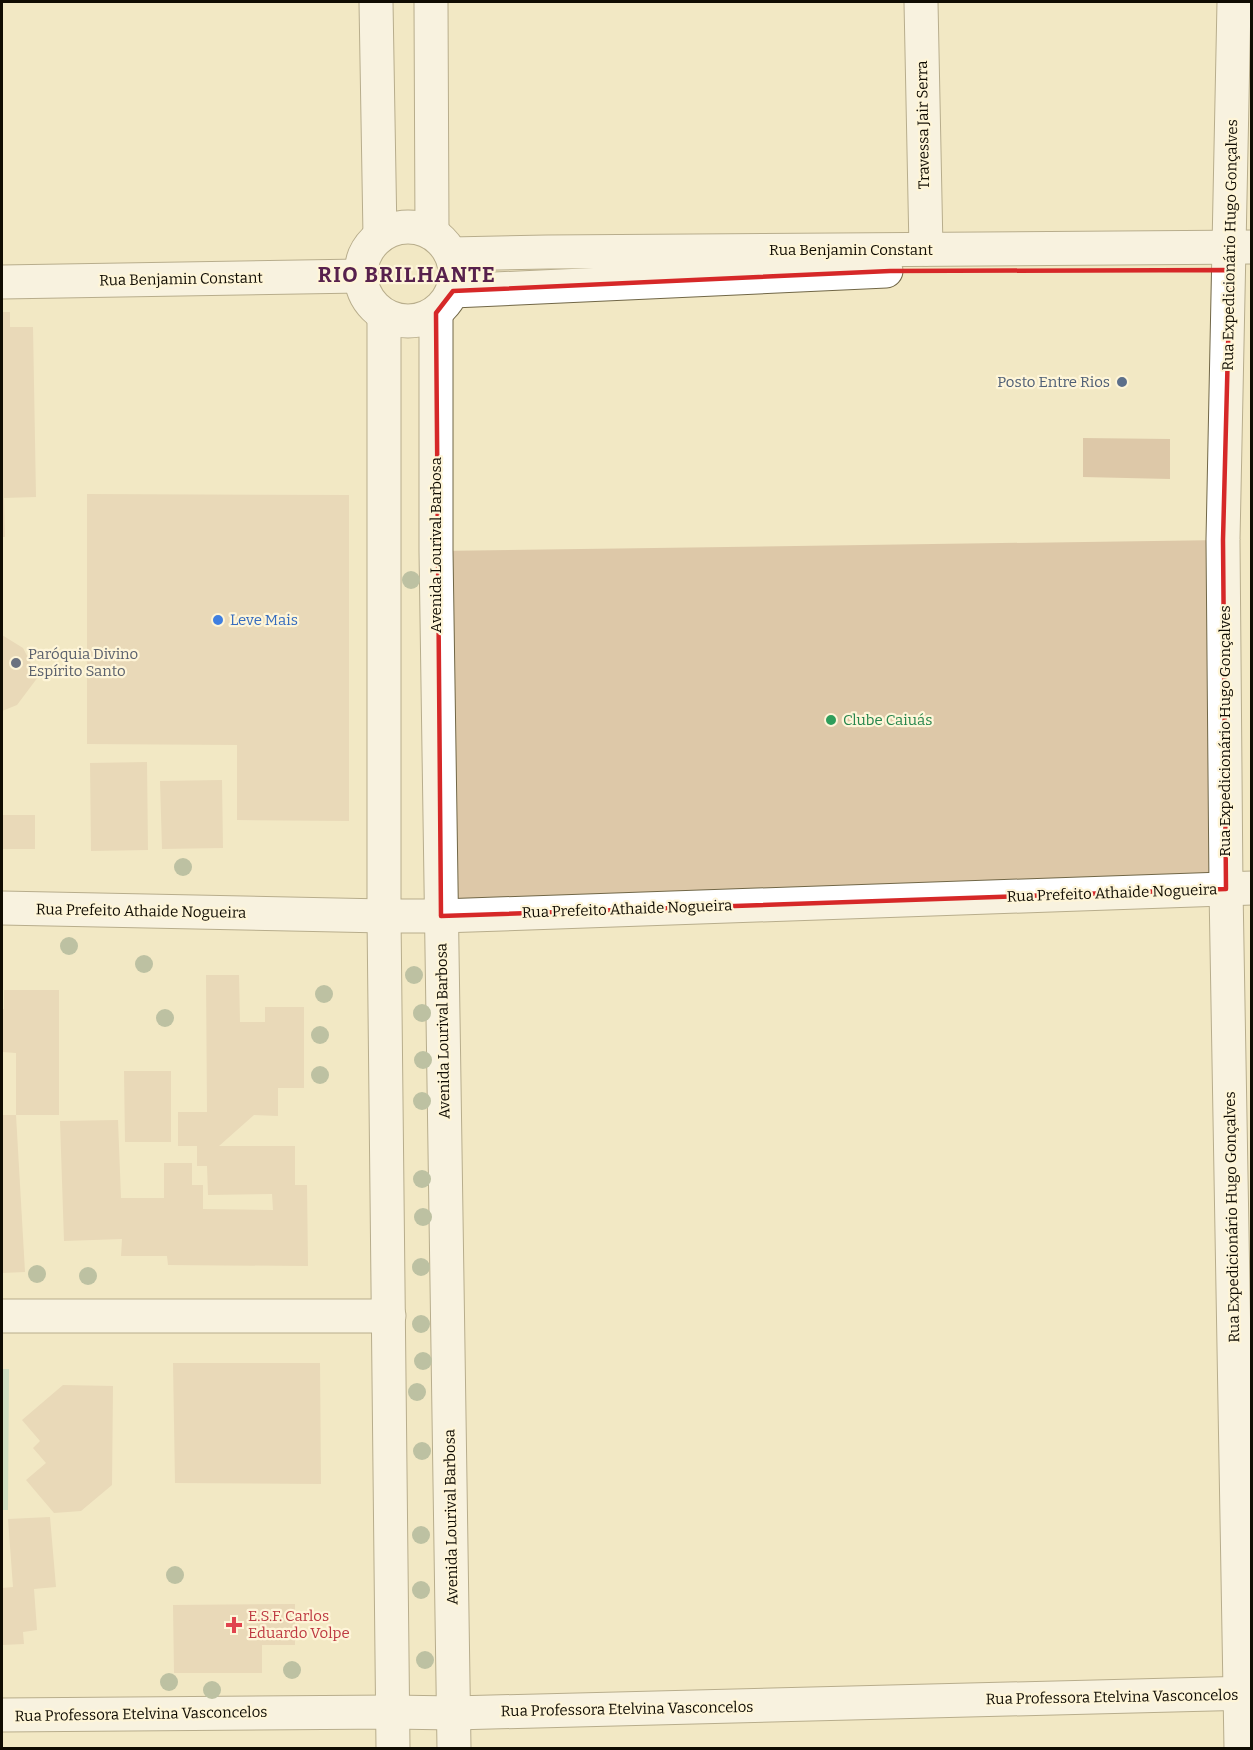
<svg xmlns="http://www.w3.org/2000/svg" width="1253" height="1750" font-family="Bitter,serif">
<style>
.green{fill:#a9d4be}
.building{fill:#ddc8a8}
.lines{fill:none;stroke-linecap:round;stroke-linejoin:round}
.minor-casing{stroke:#716747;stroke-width:35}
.tertiary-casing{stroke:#716747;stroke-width:35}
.secondary-casing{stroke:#716747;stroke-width:35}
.minor{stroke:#fff;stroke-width:33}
.tertiary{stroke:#fff;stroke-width:33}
.secondary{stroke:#fff;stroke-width:33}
.tree{fill:#7c9378}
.marked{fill:none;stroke:#d62828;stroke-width:4.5;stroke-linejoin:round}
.service-dot{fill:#5c6f8a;stroke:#fef5d8;stroke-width:2}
.shop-dot{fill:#3f7fe0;stroke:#fef5d8;stroke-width:2}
.worship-dot{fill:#6b7280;stroke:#fef5d8;stroke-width:2}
.leisure-dot{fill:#2e9e5b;stroke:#fef5d8;stroke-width:2}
.health-dot{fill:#e0444e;stroke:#fef5d8;stroke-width:2}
.labels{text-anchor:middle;stroke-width:4.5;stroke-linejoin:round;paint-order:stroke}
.street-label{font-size:15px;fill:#100c02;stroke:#fef5d8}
.service-label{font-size:15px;fill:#4e5e75;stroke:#fef5d8;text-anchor:end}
.shop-label{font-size:15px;fill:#366cbe;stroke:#fef5d8;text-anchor:start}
.worship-label{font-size:15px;fill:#5b616d;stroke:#fef5d8;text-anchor:start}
.leisure-label{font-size:15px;fill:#27864d;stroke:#fef5d8;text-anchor:start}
.health-label{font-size:15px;fill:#be3a42;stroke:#fef5d8;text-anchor:start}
.district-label{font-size:21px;font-weight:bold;letter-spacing:1.5px;fill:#57214d;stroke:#fef5d8}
</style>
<rect width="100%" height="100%" fill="#f2e8c4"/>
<path class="green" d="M2 1369H9L8 1510H2Z"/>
<g class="building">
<path d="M2 312H10V327H33L36 497 4 498 5 537H2Z"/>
<path d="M1083 438 1170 439V479L1083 477Z"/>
<path d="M87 494 349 495V821L237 820V745L87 744Z"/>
<path d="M1223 540 1226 889 441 916 436 551Z"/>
<path d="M2 635 23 648 38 677 17 705 2 711Z"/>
<path d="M147 762 148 850 91 851 90 763Z"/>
<path d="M222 780 223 848 162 849 160 781Z"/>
<rect x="2" y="815" width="33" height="34"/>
<path d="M206 975H239L240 1022H265V1007H304V1088H278V1116L254 1115 219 1146H295V1185H307L308 1266 168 1265 167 1256H121L122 1239 64 1241 60 1121 118 1120 121 1198H164V1163H192V1185H203V1209L273 1210 272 1194 208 1195 207 1166H197V1146H178V1112H207Z"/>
<path d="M4 990H59V1115H16V1053L2 1052V1009H4Z"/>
<path d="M124 1071H171V1142H125Z"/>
<path d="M2 1115H16L25 1272 2 1273Z"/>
<path d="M173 1363H320L321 1484 175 1483Z"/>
<path d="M63 1385 113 1386 112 1485 81 1511 54 1513 26 1480 46 1463 33 1448 40 1441 22 1420Z"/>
<path d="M50 1517 56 1587 34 1589 37 1630 23 1632 24 1644 2 1645V1588L13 1587 8 1519Z"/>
<path d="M295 1604V1645H262V1673H174L173 1605Z"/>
</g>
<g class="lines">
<g class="minor-casing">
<g id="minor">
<path d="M921 2 926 249"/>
<path d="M1234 2 1223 540 1226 889 1241 1748"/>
<path d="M384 916H441L1252 888"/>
<path d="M2 1316H389"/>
<path d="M2 1715 392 1712 454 1713 1252 1693"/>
</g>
</g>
<g class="tertiary-casing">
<g id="tertiary">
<path d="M376 2 380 236"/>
<path d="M2 908 384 916"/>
</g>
</g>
<g class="secondary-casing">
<g id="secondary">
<path d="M431 2 432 233"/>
<circle cx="408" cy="274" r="47"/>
<path d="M451 254 547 252 1252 247"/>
<path d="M2 282 360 276"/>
<path d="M453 291 886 271"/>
<path d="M436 313V551L454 1748"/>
<path d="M384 316V916L393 1748"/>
</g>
</g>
<use href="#minor" class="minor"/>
<use href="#tertiary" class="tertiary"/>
<use href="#secondary" class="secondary"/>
</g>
<g class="tree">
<circle cx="411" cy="580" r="9"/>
<circle cx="183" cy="867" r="9"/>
<circle cx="69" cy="946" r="9"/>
<circle cx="144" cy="964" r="9"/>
<circle cx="414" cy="975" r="9"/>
<circle cx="324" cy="994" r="9"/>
<circle cx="422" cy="1013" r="9"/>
<circle cx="165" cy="1018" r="9"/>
<circle cx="320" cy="1035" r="9"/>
<circle cx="423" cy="1060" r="9"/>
<circle cx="320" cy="1075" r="9"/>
<circle cx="422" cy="1101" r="9"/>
<circle cx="422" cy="1179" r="9"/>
<circle cx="423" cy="1217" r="9"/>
<circle cx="421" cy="1267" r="9"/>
<circle cx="37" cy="1274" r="9"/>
<circle cx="88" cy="1276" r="9"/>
<circle cx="421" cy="1324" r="9"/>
<circle cx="423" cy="1361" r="9"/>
<circle cx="417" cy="1392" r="9"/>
<circle cx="422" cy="1451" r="9"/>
<circle cx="421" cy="1535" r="9"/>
<circle cx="175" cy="1575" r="9"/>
<circle cx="421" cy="1590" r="9"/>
<circle cx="425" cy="1660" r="9"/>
<circle cx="292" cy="1670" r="9"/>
<circle cx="169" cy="1682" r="9"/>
<circle cx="212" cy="1690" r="9"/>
</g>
<path d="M0 0H1253V1750H0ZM1230 270 1223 540 1226 889 441 916 436 313 453 291 890 271Z" fill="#f2e8c4" fill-opacity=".55" fill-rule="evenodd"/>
<path class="marked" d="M1230 270 1223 540 1226 889 441 916 436 313 453 291 890 271Z"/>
<circle class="service-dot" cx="1122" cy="382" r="6"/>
<circle class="shop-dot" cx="218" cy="620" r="6"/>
<circle class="worship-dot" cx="16" cy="663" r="6"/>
<circle class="leisure-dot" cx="831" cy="720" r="6"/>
<path class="health-dot" d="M231 1616h6v6h6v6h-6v6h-6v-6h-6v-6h6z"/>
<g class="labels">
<g class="street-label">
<text transform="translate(923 125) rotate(-91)" y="5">Travessa Jair Serra</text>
<text transform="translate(1230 245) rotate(-89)" y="5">Rua Expedicionário Hugo Gonçalves</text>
<text x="851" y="255">Rua Benjamin Constant</text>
<text transform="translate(181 279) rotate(-1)" y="5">Rua Benjamin Constant</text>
<text transform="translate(436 545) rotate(-90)" y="5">Avenida Lourival Barbosa</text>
<text transform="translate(1225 731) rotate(-90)" y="5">Rua Expedicionário Hugo Gonçalves</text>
<text transform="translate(1112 893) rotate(-2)" y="5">Rua Prefeito Athaide Nogueira</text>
<text transform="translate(627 909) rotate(-2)" y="5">Rua Prefeito Athaide Nogueira</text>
<text transform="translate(141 911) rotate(1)" y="5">Rua Prefeito Athaide Nogueira</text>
<text transform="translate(443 1031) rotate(-91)" y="5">Avenida Lourival Barbosa</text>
<text transform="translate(1232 1217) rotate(-91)" y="5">Rua Expedicionário Hugo Gonçalves</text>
<text transform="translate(451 1517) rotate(-91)" y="5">Avenida Lourival Barbosa</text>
<text transform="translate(1112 1697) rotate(-1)" y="5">Rua Professora Etelvina Vasconcelos</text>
<text transform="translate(627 1709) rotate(-1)" y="5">Rua Professora Etelvina Vasconcelos</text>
<text transform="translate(141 1714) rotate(-1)" y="5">Rua Professora Etelvina Vasconcelos</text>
</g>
<g class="service-label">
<text x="1110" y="387">Posto Entre Rios</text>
</g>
<g class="shop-label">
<text x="230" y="625">Leve Mais</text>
</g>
<g class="worship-label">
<text x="28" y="659">Paróquia Divino<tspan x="28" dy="17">Espírito Santo</tspan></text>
</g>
<g class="leisure-label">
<text x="843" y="725">Clube Caiuás</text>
</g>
<g class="health-label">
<text x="248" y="1621">E.S.F. Carlos<tspan x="248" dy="17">Eduardo Volpe</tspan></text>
</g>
<g class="district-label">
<text x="407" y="282">RIO BRILHANTE</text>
</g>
</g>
<rect width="1253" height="1750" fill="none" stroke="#100c02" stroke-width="6"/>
</svg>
